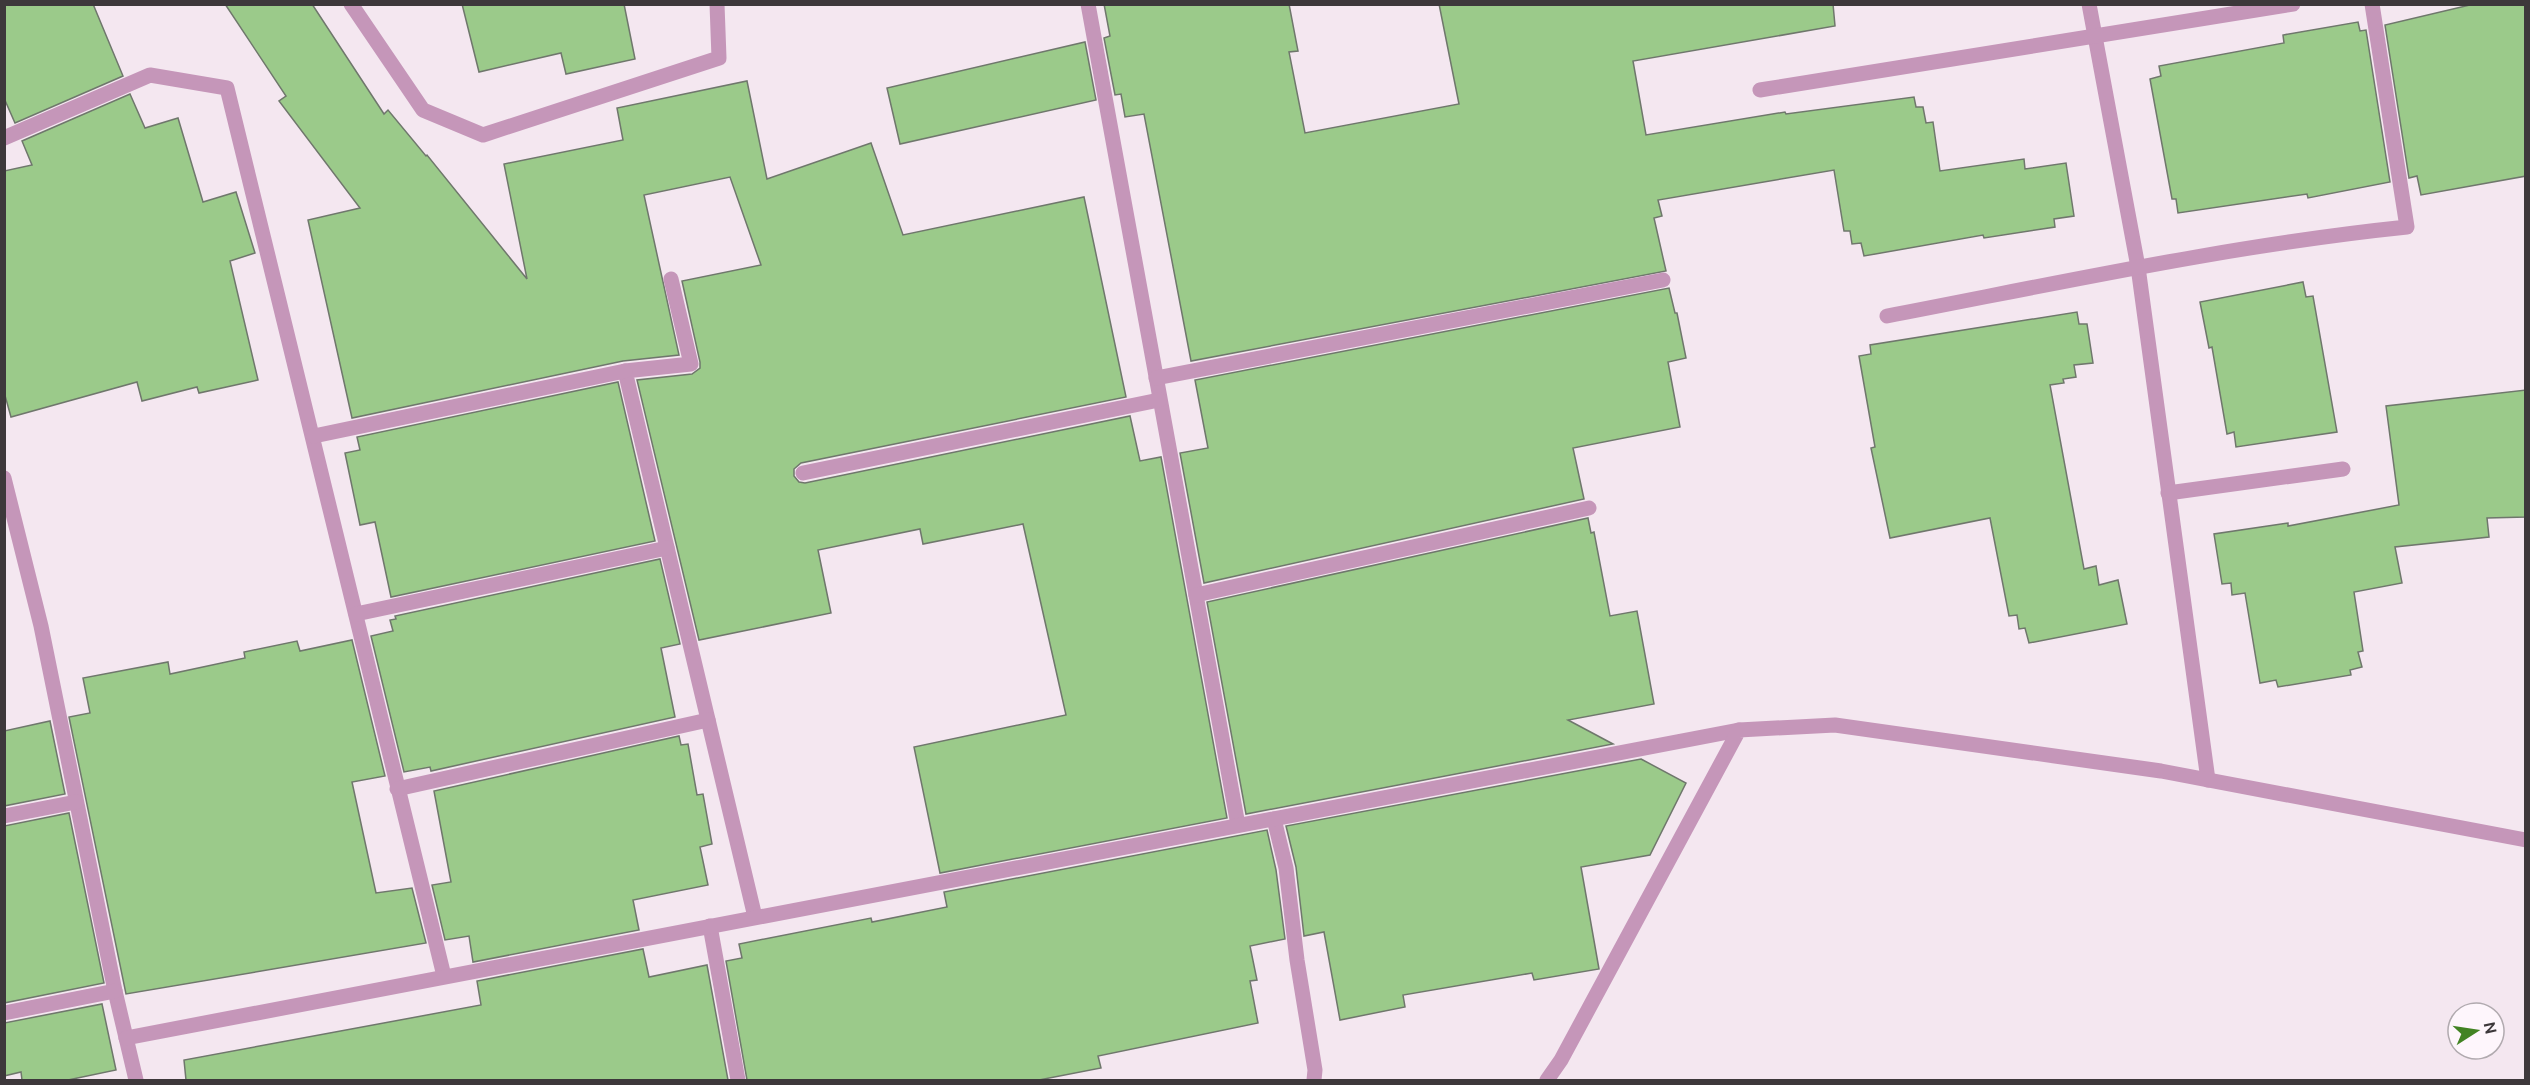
<svg xmlns="http://www.w3.org/2000/svg" width="2530" height="1085" font-family="Ubuntu,sans-serif">
<style>
.building{fill:#9bca8a;stroke:#6f776c;stroke-width:1.5}
.lines{fill:none;stroke-linecap:round;stroke-linejoin:round}
.street{stroke:#c596b9;stroke-width:15}
</style>
<rect width="100%" height="100%" fill="#f4e7f0"/>
<g class="building">
<path d="M4 4H93L123 76 15 123 4 98Z"/>
<path d="M225 4H312L384 114 388 110 426 156 427 155 527 279 504 164 623 140 617 108 747 81 767 179 871 143 903 235 1084 197 1126 397 801 463 794 469V476L799 482 805 483 1130 416 1140 461 1161 457 1227 818 940 873 914 747 1066 715 1023 524 923 544 920 529 818 550 831 613 699 640 637 380 692 374 700 368V362L682 281 761 265 730 177 644 195 679 355 623 361 352 418 308 220 360 208 279 101 286 96Z"/>
<path d="M462 4H624L635 59 566 74 561 53 479 72Z"/>
<path d="M1104 4H1289L1298 51 1289 52 1305 133 1459 104 1439 4H1833L1835 26 1633 61 1646 135 1785 112 1786 114 1914 97 1916 107H1923L1926 123 1933 122 1940 171 2024 159 2025 169 2066 163 2074 216 2054 219 2055 227 1984 238 1983 235 1864 256 1861 243 1852 244 1850 231H1844L1834 170 1658 200 1662 216 1654 218 1666 271 1191 361 1144 114 1125 117 1121 94 1115 95 1104 38 1110 36Z"/>
<path d="M2474 4H2526V176L2421 195 2417 176 2409 178 2385 25Z"/>
<path d="M2358 22 2360 31 2366 30 2390 182 2308 198 2307 194 2178 213 2176 199H2172L2150 79 2161 76 2159 66 2284 43 2283 35Z"/>
<path d="M1085 42 1096 100 900 144 887 88Z"/>
<path d="M130 94 145 128 178 118 203 202 236 192 255 253 230 261 258 380 199 393 197 387 142 401 137 382 11 417 4 392V171L32 165 22 141Z"/>
<path d="M2303 282 2306 297 2313 296 2337 432 2236 447 2234 432 2227 434 2212 347 2209 348 2200 302Z"/>
<path d="M1669 288 1675 313H1677L1686 358 1668 362 1680 427 1573 448 1584 499 1204 583 1180 453 1208 448 1195 380Z"/>
<path d="M2077 312 2079 324H2087L2093 363 2074 365 2076 377 2063 379 2064 383 2050 385 2084 569 2096 566 2099 585 2118 580 2127 624 2029 643 2025 628 2019 629 2017 615 2009 616 1990 518 1890 538 1871 448 1875 447 1859 356 1871 354 1870 345Z"/>
<path d="M618 382 655 541 391 597 375 522 360 525 345 453 360 450 357 437Z"/>
<path d="M2526 390V517L2487 518 2489 537 2395 547 2402 583 2354 592 2363 651 2358 652 2362 667 2350 670 2351 675 2278 687 2276 680 2260 683 2245 593 2232 595 2231 583 2222 584 2214 534 2288 523V526L2399 505 2386 406Z"/>
<path d="M1588 518 1591 533 1594 532 1610 616 1637 611 1654 704 1568 720 1613 744 1246 814 1207 602Z"/>
<path d="M660 559 680 644 661 648 675 717 431 771 430 767 404 772 371 636 393 631 390 620 396 619 395 616Z"/>
<path d="M352 640 385 776 352 782 376 893 412 888 426 943 126 994 69 717 90 713 83 678 168 662 170 674 245 658 244 652 297 641 300 651Z"/>
<path d="M50 721 65 794 4 806V731Z"/>
<path d="M679 736 681 745 688 744 697 795 703 794 712 844 700 847 708 885 633 900 639 930 473 962 469 936 445 940 432 885 451 882 434 791Z"/>
<path d="M1641 759 1686 783 1650 855 1581 867 1599 969 1534 980 1532 973 1403 995 1405 1007 1340 1020 1324 932 1304 936 1296 867 1286 826Z"/>
<path d="M69 813 104 983 4 1003V826Z"/>
<path d="M1267 830 1276 870 1285 939 1250 946 1257 980 1250 981 1258 1023 1098 1056 1101 1068 1039 1080H747L726 961 742 958 739 944 871 918 872 922 947 907 944 892Z"/>
<path d="M643 949 649 977 707 965 728 1080H186L184 1060 481 1005 477 981Z"/>
<path d="M102 1004 116 1070 68 1080H22L21 1072 4 1076V1023Z"/>
</g>
<g class="lines">
<g class="street">
<path d="M351 4 423 110 483 135 719 58 717 4"/>
<path d="M1088 4 1238 825"/>
<path d="M2089 4 2138 267 2208 780"/>
<path d="M1760 90 2293 4"/>
<path d="M4 138 150 75 227 88 444 976"/>
<path d="M671 279 691 364 625 371 755 917"/>
<path d="M1887 316C2059 283 2232 245 2407 227L2372 4"/>
<path d="M1156 378 1663 280"/>
<path d="M314 436 625 371"/>
<path d="M803 473 1159 400"/>
<path d="M4 478 41 626 115 991 136 1080"/>
<path d="M2168 493 2343 469"/>
<path d="M1196 595 1589 508"/>
<path d="M356 614 667 548"/>
<path d="M397 789 708 720"/>
<path d="M4 816 76 802"/>
<path d="M1274 819 1286 868 1297 960 1315 1070 1314 1080"/>
<path d="M710 926 738 1080"/>
<path d="M4 1013 115 991"/>
<path d="M126 1038 1739 730"/>
<path d="M1547 1080 1561 1060 1739 730 1835 725 2161 771 2526 840"/>
</g>
</g>
<rect width="2530" height="1085" fill="none" stroke="#3d383b" stroke-width="12"/>
<g transform="translate(2476 1031) rotate(78)"><circle r="28" fill="#fef6fc" stroke="#b1aaaf" stroke-width="1.5"/>
<path d="M0-4.5L10 22L0 15L-10 22Z" fill="#428323"/>
<text y="-9" font-size="16" font-weight="bold" text-anchor="middle" fill="#3d383b">N</text>
</g>
</svg>
